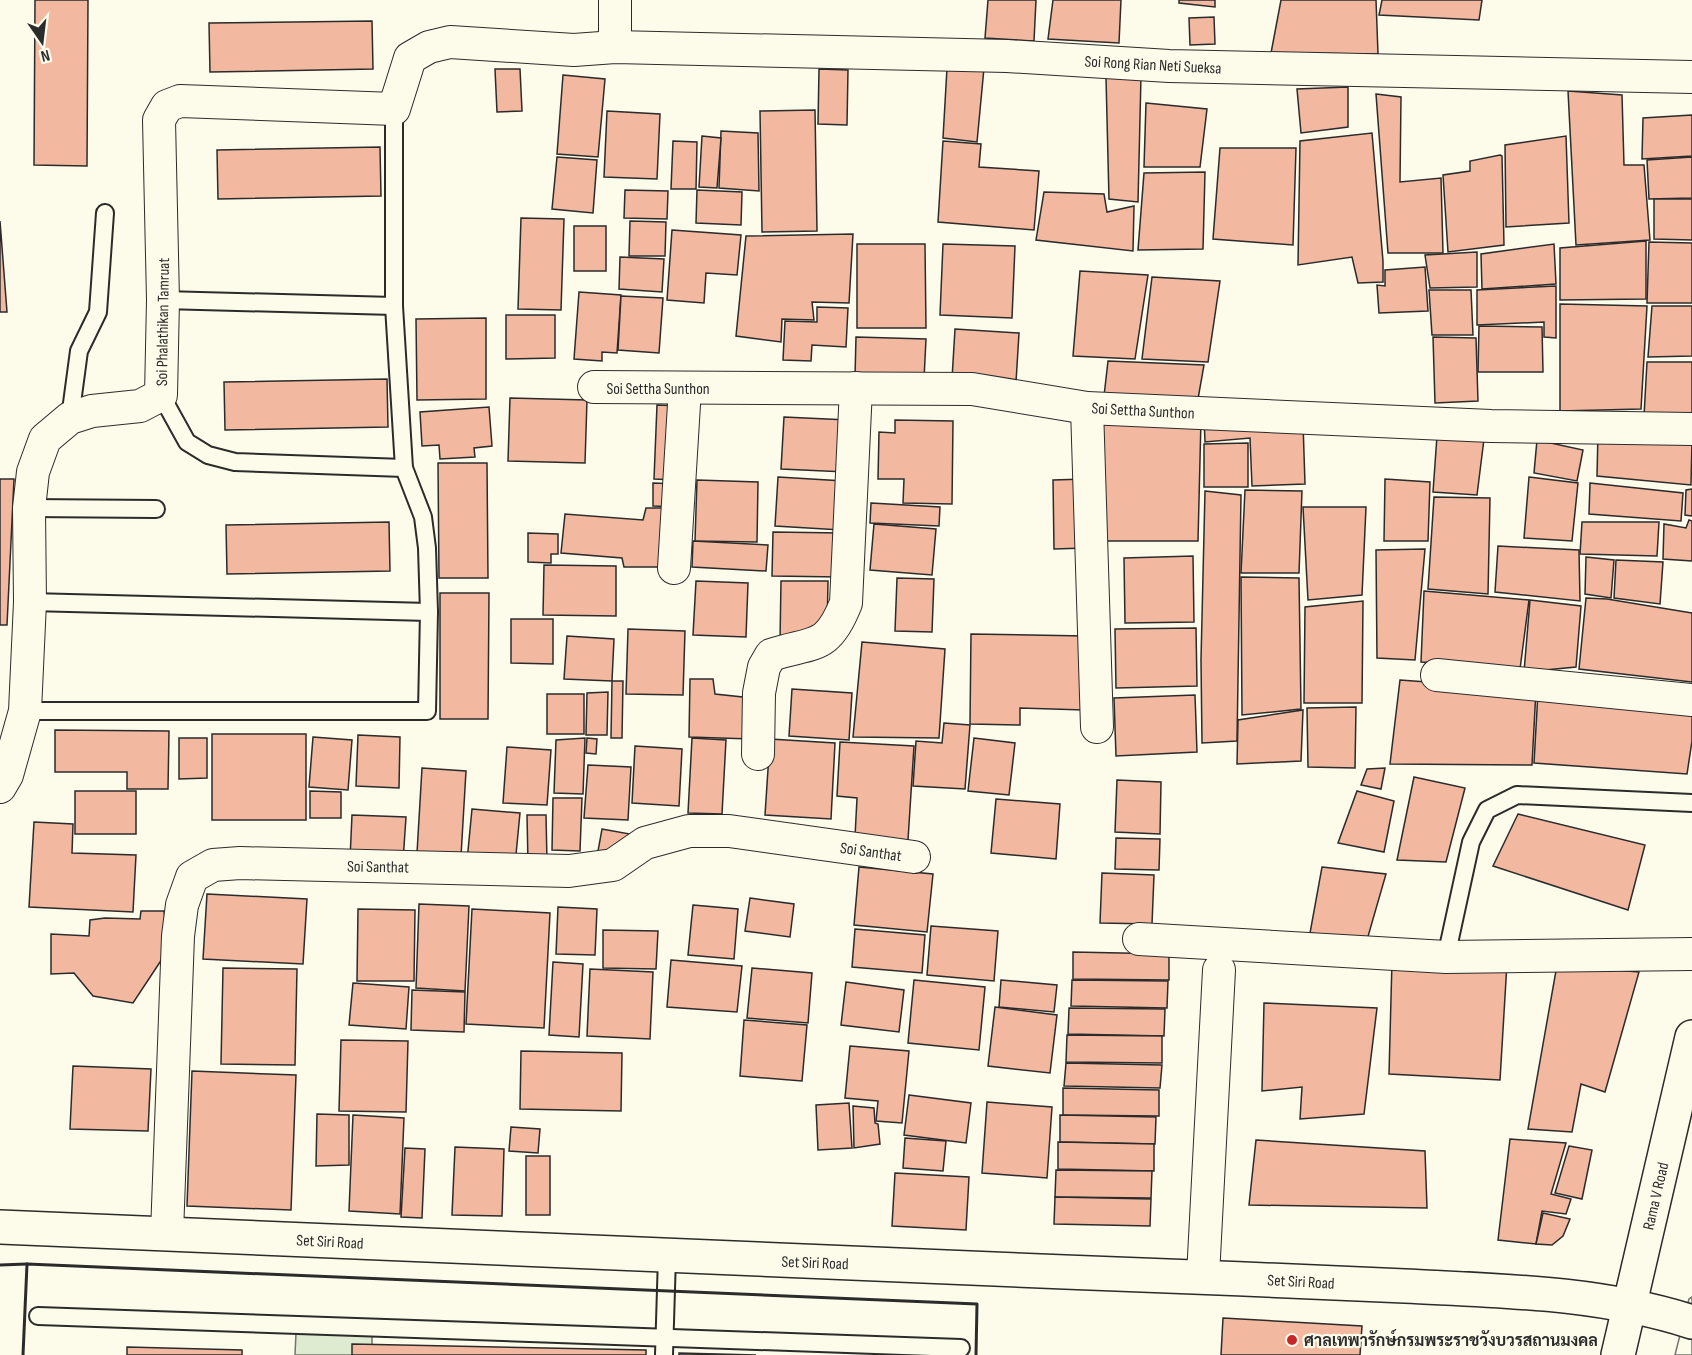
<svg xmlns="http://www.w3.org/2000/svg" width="1692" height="1355" font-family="'Sofia Sans Condensed',Sarabun,sans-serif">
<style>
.green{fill:#deebd1;stroke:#74746e;stroke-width:1.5}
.pier{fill:#fdfbea;stroke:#74746e;stroke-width:1.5}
.building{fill:#f2b8a0;stroke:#2b2b2b;stroke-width:1.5}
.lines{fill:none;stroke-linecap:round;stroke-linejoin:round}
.lane-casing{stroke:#2b2b2b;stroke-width:20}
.street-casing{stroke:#2b2b2b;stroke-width:34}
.secondary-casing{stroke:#2b2b2b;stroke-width:36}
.lane{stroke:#fdfbea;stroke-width:16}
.street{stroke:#fdfbea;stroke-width:32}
.secondary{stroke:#fdfbea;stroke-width:33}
.wall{stroke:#2b2b2b;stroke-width:3}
.poi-dot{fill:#c62828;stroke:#fdfbea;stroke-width:2}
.labels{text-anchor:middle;stroke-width:4.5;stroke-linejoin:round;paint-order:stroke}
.street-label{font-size:16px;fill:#2b2b2b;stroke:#fdfbea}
.poi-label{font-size:16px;font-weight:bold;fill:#2b2b2b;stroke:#fdfbea;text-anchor:start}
</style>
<rect width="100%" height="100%" fill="#fdfbea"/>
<path class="green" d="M296 1333 372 1336V1355H295Z"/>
<path class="pier" d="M1692 1297V1355H1675L1689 1299Z"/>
<g class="building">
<path d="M35 0H88L87 166 34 165Z"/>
<path d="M988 0H1036L1034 41 985 38Z"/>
<path d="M1053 0H1121L1119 43 1048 39Z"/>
<path d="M1179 0H1215V7L1179 3Z"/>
<path d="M1281 0H1376L1378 54 1271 53Z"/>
<path d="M1382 0H1482L1479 20 1379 15Z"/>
<path d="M1214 17 1215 44 1190 45 1189 18Z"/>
<path d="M372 21 373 69 210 72 209 23Z"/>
<path d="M947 68H984L977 142 943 138Z"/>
<path d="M495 69H520L522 111 497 112Z"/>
<path d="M819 69 848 70 847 125 818 124Z"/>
<path d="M563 75 605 79 598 157 557 154Z"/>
<path d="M1141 76 1138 202 1109 199 1106 78Z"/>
<path d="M1348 87V127L1301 133 1297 89Z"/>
<path d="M1568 91 1622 95 1624 165H1644L1650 240 1576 245Z"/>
<path d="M1376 94 1401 97 1400 182 1441 178 1443 253H1388Z"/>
<path d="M1146 103 1207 109 1200 167H1144Z"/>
<path d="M815 110 817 231 762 232 760 111Z"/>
<path d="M607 111 660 114 657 179 604 177Z"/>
<path d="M1692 115V156L1642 159 1643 118Z"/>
<path d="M721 131 758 133 759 191 719 188Z"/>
<path d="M1372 133 1383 261V282L1358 283 1352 257 1298 265 1300 141Z"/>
<path d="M702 136 721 138 717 188 699 187Z"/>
<path d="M1566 136 1569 223 1506 227 1505 145Z"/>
<path d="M673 141 697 142 696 189H671Z"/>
<path d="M943 141 981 144 979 167 1039 171 1034 230 938 222Z"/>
<path d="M380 147 381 196 218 199 217 150Z"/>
<path d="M1220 148H1296L1293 245 1213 239Z"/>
<path d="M1500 155 1502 156 1504 245 1448 252 1443 175 1470 171V161Z"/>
<path d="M557 157 597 160 593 213 552 209Z"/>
<path d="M1692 157V198L1649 199 1647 160Z"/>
<path d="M1205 172 1203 249 1138 250 1144 173Z"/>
<path d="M625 190 668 191 667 219 624 218Z"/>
<path d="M697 190 742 192 741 225 696 223Z"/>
<path d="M1044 192 1104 194 1107 212 1134 206 1133 251 1036 240Z"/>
<path d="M1654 199H1692V240L1654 239Z"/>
<path d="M521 218 564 219 561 310 518 309Z"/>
<path d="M0 221 7 312H0Z"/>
<path d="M630 221 666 222 665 256H629Z"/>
<rect x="574" y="226" width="32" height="45"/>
<path d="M672 230 741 235 737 275 706 273 704 303 667 300Z"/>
<path d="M853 234 849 303 812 302 814 320 782 319 781 342 736 336 746 236Z"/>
<path d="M1646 241V299L1560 300V248Z"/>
<path d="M1649 242 1692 243V303H1647Z"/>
<path d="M857 244H925L926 328H857Z"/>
<path d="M943 244 1015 246 1012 318 940 315Z"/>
<path d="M1554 244 1556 284 1482 289 1481 254Z"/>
<path d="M1477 252V287L1430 288 1425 255Z"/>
<path d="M620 257 664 259 662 292 619 289Z"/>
<path d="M1425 267 1428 311 1379 313 1377 285 1385 286V270Z"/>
<path d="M1080 271 1148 275 1135 359 1073 356Z"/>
<path d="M1152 277 1220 281 1208 362 1142 359Z"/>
<path d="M1556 286V338L1544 337V322L1477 325V290Z"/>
<path d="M1429 290H1471L1473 335H1432Z"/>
<path d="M579 292 621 295 617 353 602 352V361L574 359Z"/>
<path d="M621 296 663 298 659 353 618 350Z"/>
<path d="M1560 304 1647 306 1641 409 1560 411Z"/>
<path d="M1652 306H1692V356L1648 357Z"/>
<path d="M817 307 848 308 846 347 812 345 811 361 783 360 785 321 817 322Z"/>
<path d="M506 315H555V358L506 359Z"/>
<path d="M486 318V399L417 400 416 319Z"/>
<path d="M1479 326 1542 327 1543 372H1478Z"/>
<path d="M955 329 1019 333 1016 382 952 379Z"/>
<path d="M856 337 926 339 924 379 855 377Z"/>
<path d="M1433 337 1476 338 1478 401 1435 403Z"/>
<path d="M1108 361 1204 365 1198 399 1104 396Z"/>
<path d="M1647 362H1692V420L1644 416Z"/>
<path d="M387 379 388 427 225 430 224 382Z"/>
<path d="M510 398 587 400 585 463 508 461Z"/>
<path d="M657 405 680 406 676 480 654 479Z"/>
<path d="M489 407 492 446 474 448 475 457 440 459 439 445 422 446 420 412Z"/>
<path d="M784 417 848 420 846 472 781 469Z"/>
<path d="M1204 417 1303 423 1305 484 1252 486 1250 438 1205 442Z"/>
<path d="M1201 419 1198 541H1104L1102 424Z"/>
<path d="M895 420 953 421 952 504 903 503 904 479H878L879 432 895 433Z"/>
<path d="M1598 433 1692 440 1691 485 1597 476Z"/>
<path d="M1437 436 1484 439 1477 495 1433 492Z"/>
<path d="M1537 440 1583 450 1577 481 1534 473Z"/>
<path d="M1248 443V487H1204V444Z"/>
<path d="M438 463H487L488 578H439Z"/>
<path d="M778 477 844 481 841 530 775 526Z"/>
<path d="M1529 477 1578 483 1572 541 1524 538Z"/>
<path d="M0 479H14L7 625H0Z"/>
<path d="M1085 479V548L1054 549 1053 480Z"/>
<path d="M1385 479 1430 482 1428 541H1384Z"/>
<path d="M697 480 758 482 757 542 695 541Z"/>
<path d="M653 483 678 484 676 507 653 506Z"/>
<path d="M1590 483 1683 493 1681 521 1589 514Z"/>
<path d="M1692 489V516L1685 515 1686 490Z"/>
<path d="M1245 490 1302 491 1299 573H1241Z"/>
<path d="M1205 491 1241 495 1237 741 1202 743 1201 660Z"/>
<path d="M1434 497 1490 498 1488 594 1428 589Z"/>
<path d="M871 503 940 507 939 526 870 523Z"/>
<path d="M1303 507H1366L1362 595 1308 600Z"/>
<path d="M646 508H672L660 567H624L622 558 561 553 565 514 643 520Z"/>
<path d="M1689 520 1692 521V561L1663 559 1664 524 1686 528Z"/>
<path d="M389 522 390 571 227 574 226 525Z"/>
<path d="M1582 522H1659L1657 556 1580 554Z"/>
<path d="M874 524 936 529 932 575 870 570Z"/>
<path d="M773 532 841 533 840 577 772 576Z"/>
<path d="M528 533 558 534V554H551V563L528 562Z"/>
<path d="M693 541 768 545 766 571 692 567Z"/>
<path d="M1498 546 1579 550 1580 601 1495 592Z"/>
<path d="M1425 549 1415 660 1377 658 1376 550Z"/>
<path d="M1193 556 1194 622 1125 623 1124 558Z"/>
<path d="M1586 557 1614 560 1611 598 1585 594Z"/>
<path d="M1616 560 1663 562 1660 604 1614 598Z"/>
<path d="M544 565 616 566V616L543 615Z"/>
<path d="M1241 577 1299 578 1301 709 1242 715Z"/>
<path d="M897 578 934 579 932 632 895 631Z"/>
<path d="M696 581 748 583 746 637 693 635Z"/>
<path d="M781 581H828L827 632 780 641Z"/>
<path d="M1424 591 1529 600 1520 669 1421 662Z"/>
<path d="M440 593H489L488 719H440Z"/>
<path d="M1586 598 1607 599 1692 613V682L1579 669Z"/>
<path d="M1530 600 1581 606 1576 667 1524 672Z"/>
<path d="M1363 601 1362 703H1304L1305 607Z"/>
<path d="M511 619H553V664L511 663Z"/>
<path d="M1196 628 1197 686 1116 688 1115 629Z"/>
<path d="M628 629 685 631 683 695 626 694Z"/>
<path d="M971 634 1085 636 1084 710 1020 708V725L970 724Z"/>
<path d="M567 636 614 639 612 681 564 679Z"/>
<path d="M862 642 945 649 939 738 853 737Z"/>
<path d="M690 679H713L715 694 752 698 751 739 689 737Z"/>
<path d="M1400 680 1536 690 1532 765 1390 764Z"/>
<path d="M612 681H623L622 738H611Z"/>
<path d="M792 689 852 693 849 740 789 736Z"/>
<path d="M608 692 607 735H586L587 693Z"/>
<path d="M1538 692 1692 709V741L1687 774 1534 763Z"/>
<rect x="547" y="694" width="37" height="40"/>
<path d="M1195 695 1197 752 1116 756 1114 698Z"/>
<path d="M1356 707 1355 768 1308 767 1307 708Z"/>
<path d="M1303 710 1301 761 1237 764 1238 720Z"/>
<path d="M944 723 970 725 965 789 913 786 916 741 942 743Z"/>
<path d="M55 730 169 731 168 789H127V772H55Z"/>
<rect x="212" y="734" width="94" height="86"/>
<path d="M358 735 400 737 399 788 356 786Z"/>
<path d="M313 737 352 740 348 790 309 787Z"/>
<path d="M179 738H207V778L179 779Z"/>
<path d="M585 738 583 794 554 793 556 740Z"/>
<path d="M587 738 597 739 596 754 586 753Z"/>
<path d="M692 738 726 740 722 814 688 813Z"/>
<path d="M974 738 1015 743 1009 795 968 791Z"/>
<path d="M770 739 835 743 831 819 765 815Z"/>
<path d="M840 742 914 746 908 840 855 837 857 798 837 796Z"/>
<path d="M635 746 682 749 679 806 632 803Z"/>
<path d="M507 747 551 750 547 805 503 803Z"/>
<path d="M588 765 631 767 628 820 584 818Z"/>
<path d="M422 768 466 771 461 856 417 853Z"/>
<path d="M1385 768 1381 789 1361 785 1367 769Z"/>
<path d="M1414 777 1465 788 1446 862 1397 860Z"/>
<path d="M1117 780 1161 782 1160 834 1115 832Z"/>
<rect x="75" y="791" width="61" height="43"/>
<path d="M310 791 341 792V818H310Z"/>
<path d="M1357 791 1394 801 1384 852 1338 843Z"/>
<path d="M553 798H582L580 851 552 850Z"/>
<path d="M996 799 1060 804 1056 859 991 853Z"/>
<path d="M472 809 520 813 515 865 467 861Z"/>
<path d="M1518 814 1645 845 1628 910 1493 866Z"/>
<path d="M352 815 406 817 403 861 350 859Z"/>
<path d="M527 815H546L547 862 528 863Z"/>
<path d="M34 822 73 824 72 853 136 855 133 912 29 907Z"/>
<path d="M602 829 630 834 629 850 596 862Z"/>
<path d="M1116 838 1160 839 1159 870 1115 869Z"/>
<path d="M859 867 933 874 927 932 854 925Z"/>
<path d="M1322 867 1386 874 1367 940 1310 933Z"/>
<path d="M1102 873 1154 875 1152 924 1100 923Z"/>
<path d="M207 894 307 899 303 964 203 959Z"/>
<path d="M750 898 794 904 790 937 745 931Z"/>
<path d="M419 904 469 906 465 991 416 988Z"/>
<path d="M693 905 738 909 734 959 688 955Z"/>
<path d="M558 907 597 909 595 955 556 954Z"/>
<path d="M358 909 415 910 414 981H357Z"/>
<path d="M472 909 550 913 544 1028 466 1024Z"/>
<path d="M141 911H164L168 950 133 1003 93 996 74 973 51 974V934L89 936 90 920 105 918 140 919Z"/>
<path d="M931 926 998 931 994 981 927 975Z"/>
<path d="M855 929 925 935 922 973 852 967Z"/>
<path d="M603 930 658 931 656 969 603 968Z"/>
<path d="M1073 952 1169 954V980L1073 979Z"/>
<path d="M671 960 742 966 737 1012 667 1007Z"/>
<path d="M1392 961 1507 963 1500 1080 1389 1074Z"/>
<path d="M553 962 583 964 579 1037 549 1035Z"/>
<path d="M1557 965 1639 972 1605 1092 1581 1084 1572 1132 1528 1129Z"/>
<path d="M223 968 297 969 295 1065 221 1064Z"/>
<path d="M752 968 812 973 808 1023 747 1018Z"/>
<path d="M590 969 653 972 650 1039 587 1036Z"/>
<path d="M914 980 985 987 979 1050 908 1043Z"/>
<path d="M1001 980 1057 985 1054 1012 999 1007Z"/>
<path d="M1072 980 1168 981 1167 1008 1071 1006Z"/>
<path d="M846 982 904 990 899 1032 841 1025Z"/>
<path d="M353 983 409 987 406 1029 349 1025Z"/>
<path d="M412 990 465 992 464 1032 411 1030Z"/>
<path d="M1264 1003 1377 1008 1364 1114 1300 1119 1302 1087 1262 1091Z"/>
<path d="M995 1007 1057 1015 1050 1073 988 1066Z"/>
<path d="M1069 1008 1165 1009 1164 1036 1068 1034Z"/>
<path d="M744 1020 807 1025 802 1081 740 1076Z"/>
<path d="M1067 1035 1162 1036V1063L1066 1062Z"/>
<path d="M341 1040 408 1041 406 1112 339 1111Z"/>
<path d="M850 1046 909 1051 902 1123 876 1121 878 1101 845 1098Z"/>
<path d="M521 1051 622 1053 621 1111 520 1109Z"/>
<path d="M1066 1063 1162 1065 1160 1088 1064 1086Z"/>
<path d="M73 1066 151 1069 148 1131 70 1129Z"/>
<path d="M192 1071 296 1075 291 1210 187 1206Z"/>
<path d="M1063 1088 1159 1090V1116L1063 1115Z"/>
<path d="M909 1095 971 1103 966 1143 904 1135Z"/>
<path d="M987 1102 1052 1107 1047 1178 982 1173Z"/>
<path d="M849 1103 852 1148 818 1150 816 1105Z"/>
<path d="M853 1106 874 1108 875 1123 878 1124 880 1144 854 1148Z"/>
<path d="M317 1114 349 1115V1165L316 1166Z"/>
<path d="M353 1115 404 1118 400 1214 349 1211Z"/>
<path d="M1060 1115 1156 1117 1155 1144 1060 1142Z"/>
<path d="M511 1127 540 1129 538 1153 509 1151Z"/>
<path d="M905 1138 946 1141 943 1171 903 1168Z"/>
<path d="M1510 1139 1566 1143 1551 1194 1571 1199 1566 1214 1542 1211 1536 1244 1498 1240Z"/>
<path d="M1256 1140 1425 1151 1427 1208 1249 1205Z"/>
<path d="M1058 1142 1154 1144V1171L1058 1169Z"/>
<path d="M1569 1146 1592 1150 1582 1199 1555 1193Z"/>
<path d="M455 1147 504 1149 502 1216 452 1215Z"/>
<path d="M405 1148 425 1149 422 1218 401 1217Z"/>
<rect x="526" y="1156" width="24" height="59"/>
<path d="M1056 1170 1152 1171 1151 1198 1055 1197Z"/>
<path d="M895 1173 969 1177 966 1230 892 1226Z"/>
<path d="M1055 1197 1151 1199 1150 1226 1054 1224Z"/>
<path d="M1543 1213 1570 1219 1563 1236 1552 1245 1536 1244Z"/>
<path d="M1223 1318 1362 1326 1360 1355H1221Z"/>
<path d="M352 1344 646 1350V1355H352Z"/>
<path d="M127 1347 242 1350V1355H127Z"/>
<path d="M679 1353 756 1355H679Z"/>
</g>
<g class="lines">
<g class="lane-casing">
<g id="lane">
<path d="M163 300 394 306"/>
<path d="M161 395 187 442 208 455 235 462 404 468"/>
<path d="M70 418 79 351 98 312 105 213"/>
<path d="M29 508 156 509"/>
<path d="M30 602 429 612"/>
<path d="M25 711H427L429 612 427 548 423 517 404 468 394 306V109"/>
<path d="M1446 957 1471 842 1487 810 1517 795 1692 803"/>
<path d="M38 1316 961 1348"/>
<path d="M664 1355 667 1256"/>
</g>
</g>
<g class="street-casing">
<g id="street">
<path d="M615 47V0"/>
<path d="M594 387 972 389 1087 408 1491 426 1692 429"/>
<path d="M1087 408 1097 727"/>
<path d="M674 568 685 388"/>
<path d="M1437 675 1692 700"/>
<path d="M758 754 759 693 764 667 771 655C814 641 827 651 846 603L856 388"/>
<path d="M0 787 7 775 25 711 30 602 29 508 33 472 45 439 70 418 92 411 140 406 161 395 163 300 159 120 167 106 180 101 394 109 410 58 429 47 450 42 574 50 615 47 1007 56 1169 66 1692 77"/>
<path d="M1139 939 1446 957 1692 954"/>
<path d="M167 1233 178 936 182 905 192 877 213 865 240 863 569 871 613 865 645 843 689 831H729L914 857"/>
<path d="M1203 1276 1219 970"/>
</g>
</g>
<g class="secondary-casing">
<g id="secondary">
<path d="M0 1227C355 1240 710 1259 1065 1272 1178 1276 1292 1281 1405 1286 1502 1291 1599 1292 1692 1322"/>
<path d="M1618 1355 1692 1037"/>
</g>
</g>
<use href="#lane" class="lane"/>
<use href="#street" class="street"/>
<use href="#secondary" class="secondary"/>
<g class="wall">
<path d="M0 1265 27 1264"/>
<path d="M23 1355 27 1264 977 1304 976 1355"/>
</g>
</g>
<circle class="poi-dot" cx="1292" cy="1340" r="6"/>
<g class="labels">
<g class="street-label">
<text transform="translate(1153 64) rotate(3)" y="6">Soi Rong Rian Neti Sueksa</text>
<text transform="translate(162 322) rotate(-89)" y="6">Soi Phalathikan Tamruat</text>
<text x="658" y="394">Soi Settha Sunthon</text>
<text transform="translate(1143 410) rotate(3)" y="6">Soi Settha Sunthon</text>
<text transform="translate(871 851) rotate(8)" y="6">Soi Santhat</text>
<text transform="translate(378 866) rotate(1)" y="6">Soi Santhat</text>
<text transform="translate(1655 1196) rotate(-77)" y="6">Rama V Road</text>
<text transform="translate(330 1241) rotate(3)" y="6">Set Siri Road</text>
<text transform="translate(815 1262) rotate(2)" y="6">Set Siri Road</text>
<text transform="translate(1301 1281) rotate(3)" y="6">Set Siri Road</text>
</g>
<g class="poi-label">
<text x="1304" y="1346">ศาลเทพารักษ์กรมพระราชวังบวรสถานมงคล</text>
</g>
</g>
<g transform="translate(42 42) rotate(166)" stroke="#fdfbea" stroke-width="4.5" paint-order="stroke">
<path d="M0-4.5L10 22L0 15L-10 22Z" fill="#2b2b2b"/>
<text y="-9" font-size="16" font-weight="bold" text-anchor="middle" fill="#2b2b2b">N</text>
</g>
</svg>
